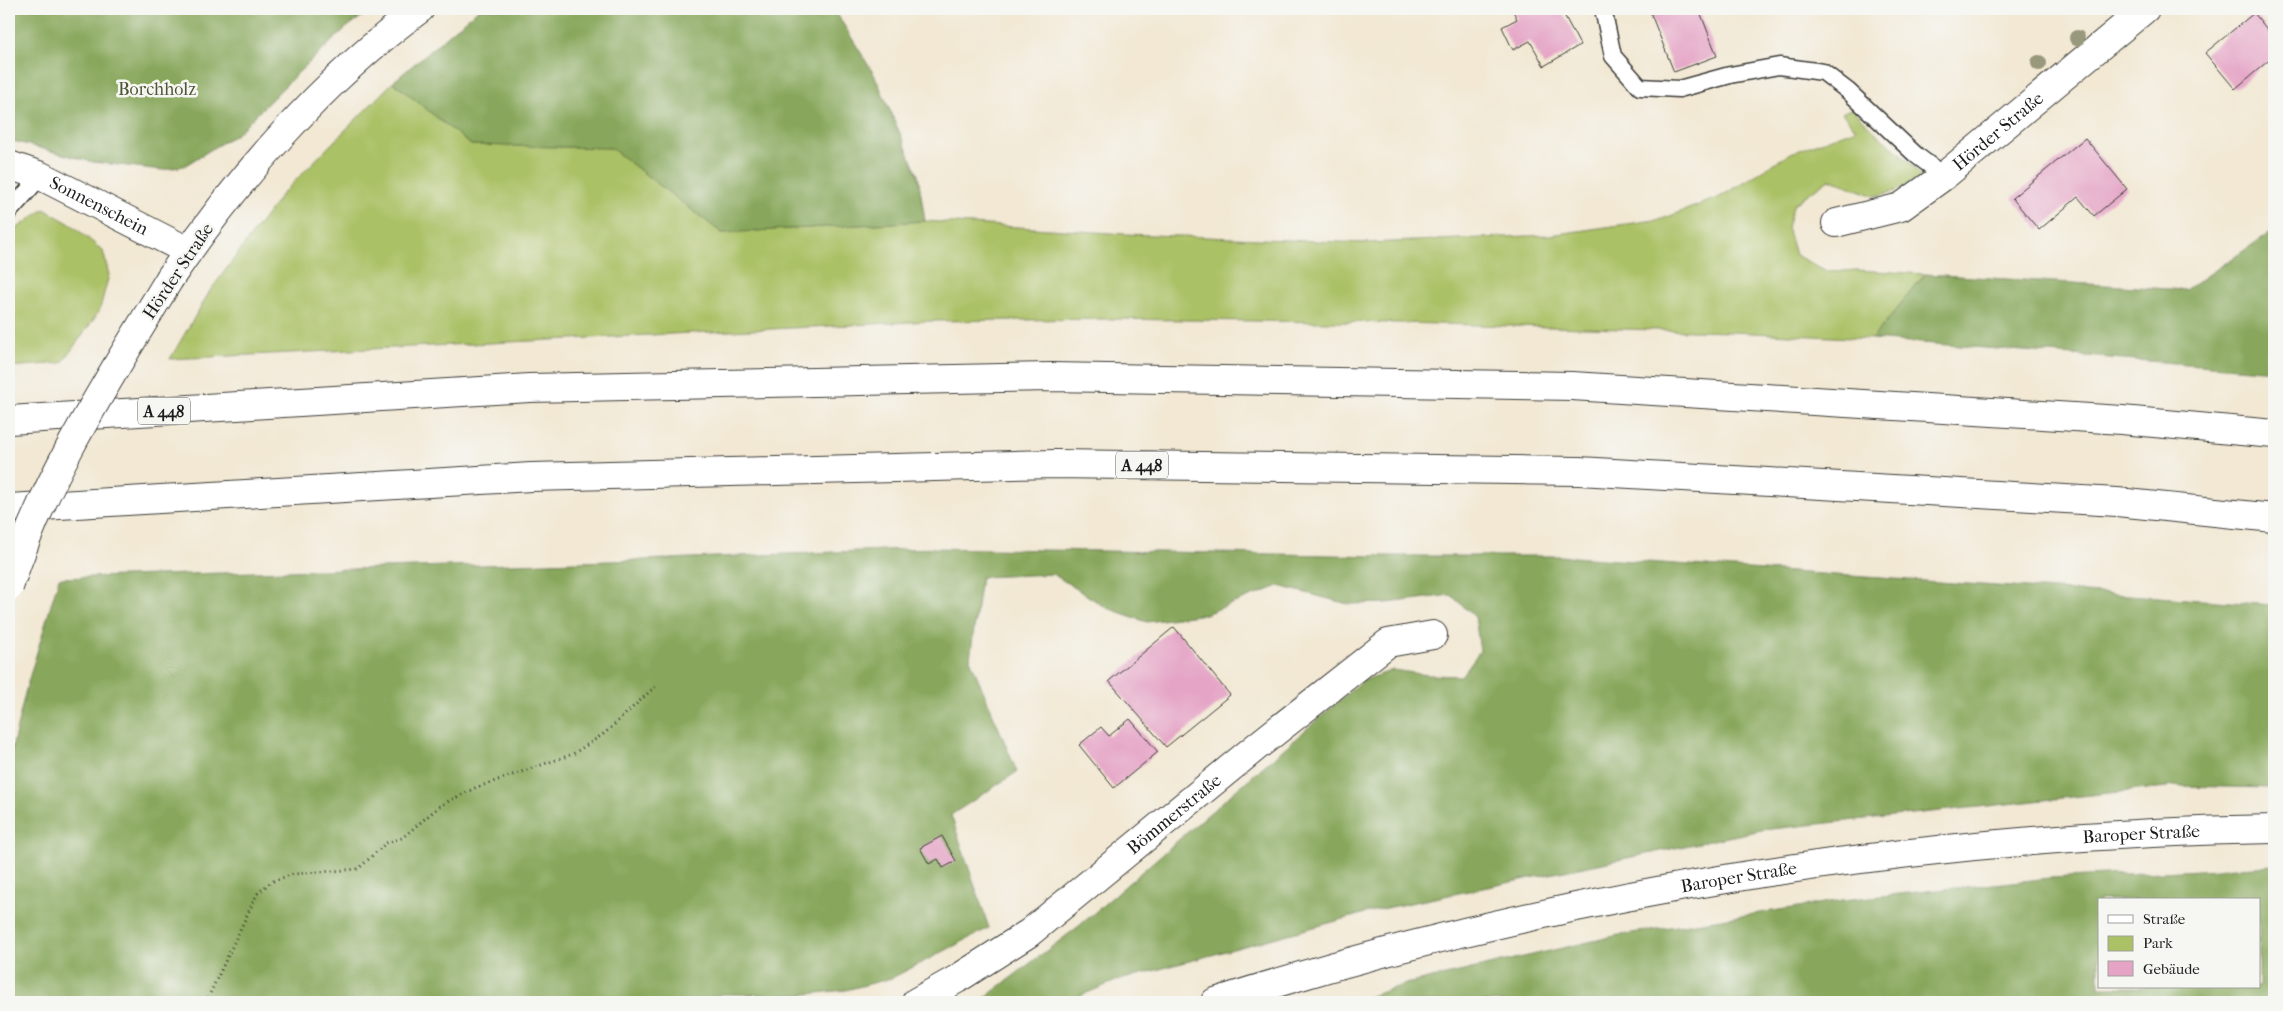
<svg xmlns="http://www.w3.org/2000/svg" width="2283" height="1011" font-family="'IM FELL French Canon',serif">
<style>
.green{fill:#abc166;stroke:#646e41}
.forest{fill:#88a75b;stroke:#52623c;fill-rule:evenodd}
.building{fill:#e5a4c6}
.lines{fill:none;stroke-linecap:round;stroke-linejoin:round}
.lane-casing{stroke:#3c3b37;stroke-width:19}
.street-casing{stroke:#3c3b37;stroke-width:30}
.secondary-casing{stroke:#3c3b37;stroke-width:30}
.highway-casing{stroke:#3c3b37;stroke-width:30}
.path{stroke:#3c3b37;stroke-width:3;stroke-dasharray:1 4;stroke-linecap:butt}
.lane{stroke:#fff;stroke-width:16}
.street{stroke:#fff;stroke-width:28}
.secondary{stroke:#fff;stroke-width:28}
.highway{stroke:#fff;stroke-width:28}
.secondary-bridge-casing{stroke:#3c3b37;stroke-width:30;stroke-linecap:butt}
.secondary-bridge{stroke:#fff;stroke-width:28}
.tree{fill:#98987d}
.labels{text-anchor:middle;stroke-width:5;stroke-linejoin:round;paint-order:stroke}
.shield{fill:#f6f6f2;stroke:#5d5d5c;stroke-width:1}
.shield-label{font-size:16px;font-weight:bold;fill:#1c1c1c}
.park-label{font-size:18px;fill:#4e5636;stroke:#f6f6f2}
.street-label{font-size:18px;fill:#1c1c1c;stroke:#f6f6f2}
</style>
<rect width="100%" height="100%" fill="#f6f6f2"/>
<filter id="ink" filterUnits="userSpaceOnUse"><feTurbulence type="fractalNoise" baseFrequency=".02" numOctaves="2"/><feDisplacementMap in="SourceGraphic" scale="10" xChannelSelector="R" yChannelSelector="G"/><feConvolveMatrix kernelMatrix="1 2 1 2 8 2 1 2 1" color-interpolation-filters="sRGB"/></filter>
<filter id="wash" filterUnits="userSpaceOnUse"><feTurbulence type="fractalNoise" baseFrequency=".0096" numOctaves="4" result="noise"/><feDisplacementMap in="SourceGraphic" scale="20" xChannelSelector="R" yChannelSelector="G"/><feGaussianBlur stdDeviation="1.12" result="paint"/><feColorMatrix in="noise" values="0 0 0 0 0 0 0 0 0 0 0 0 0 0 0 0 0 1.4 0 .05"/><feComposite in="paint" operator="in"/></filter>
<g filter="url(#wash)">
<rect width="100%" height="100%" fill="#f2e8d3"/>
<g class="green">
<path d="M393 82 471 145 611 148 722 233 925 221 1125 234 1367 243 1550 235 1662 219 1720 197 1791 153 1856 129 1842 113 1852 108 1879 136 1909 161 1921 177 1896 191 1874 196 1829 179 1794 204 1787 227 1795 255 1829 272 1857 270 1925 274 1872 339 1732 332 1401 323 1111 319 931 321 170 359 210 291 282 194Z"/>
<path d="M44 209 72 225 103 251 109 275 99 312 62 363 9 367V234Z"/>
</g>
<g class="forest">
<path d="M9 9H372L346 28 298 73 238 133 184 166 162 170 93 162 9 140Z"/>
<path d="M479 9H834L875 76 918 175 925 221 722 233 611 148 471 145 393 82Z"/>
<path d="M2274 230V371L1872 339 1925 274 2186 290Z"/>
<path d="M932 548 1389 556H1559L2274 605V788L2176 786 1762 830 1377 910 1116 981 1065 1002H979L1079 926 1362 681 1393 670 1428 675 1461 676 1480 651 1475 617 1451 595 1387 603 1348 604 1279 586 1205 614 1147 622 1107 608 1053 574 981 577 970 659 1017 772 951 815 989 928 892 978 846 990 798 995 723 994 694 1002H9V761L26 689 59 578 642 560Z"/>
<path d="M2274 866V1002H1353L1406 984 1619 935 1843 900 2050 878ZM2099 900H2259V987H2099Z"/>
</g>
<g id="blocks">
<g class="building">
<path d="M1512 9H1561L1580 45 1544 66 1530 41 1513 50 1502 27 1517 19Z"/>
<path d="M1649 9H1699L1717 56 1674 72Z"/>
<path d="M2254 13 2274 38V56L2235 89 2205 53Z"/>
<path d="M2085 138 2127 189 2094 216 2078 197 2039 230 2012 198Z"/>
<path d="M1174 627 1230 695 1166 747 1109 681Z"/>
<path d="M1130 719 1158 752 1114 788 1079 745 1101 727 1109 736Z"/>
<path d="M942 836 956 861 943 868 938 859 929 864 920 848Z"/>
</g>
</g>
</g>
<g filter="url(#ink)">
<use href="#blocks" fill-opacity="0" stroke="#3c3b37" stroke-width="1"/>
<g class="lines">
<g class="lane-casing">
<g id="lane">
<path d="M1603 9 1613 56 1640 87 1679 89 1730 75 1779 66 1823 72 1848 91 1916 155 1944 176"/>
<path d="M9 212 41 176"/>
</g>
</g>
<g class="street-casing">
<g id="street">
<path id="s1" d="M9 165 41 176 188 251"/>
<path id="s2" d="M1836 223 1901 207 1944 176 2145 9"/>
<path id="s3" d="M916 1002 957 979 1029 933 1256 747 1388 643 1433 635"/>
</g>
</g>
<g class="secondary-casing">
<g id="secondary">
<path d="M170 278C236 180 324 79 420 9"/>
<path id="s4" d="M1215 1002C1556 893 1916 835 2274 829"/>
</g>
</g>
<g class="highway-casing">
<g id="highway">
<path d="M9 420 529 388 1051 377 1572 386 2122 420 2274 434"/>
<path d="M9 508 531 477 1055 464 1579 471 2117 502 2274 518"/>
</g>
</g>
<path class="path" d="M206 1002 257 894 271 882 293 874 358 869 386 843 402 838 441 805 475 788 573 754 605 733 658 684"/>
<use href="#lane" class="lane"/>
<use href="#street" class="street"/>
<use href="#secondary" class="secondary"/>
<use href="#highway" class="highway"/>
<g class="secondary-bridge-casing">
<path id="secondary-bridge" d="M9 587C44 477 111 376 170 278"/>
</g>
<use href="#secondary-bridge" class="secondary-bridge"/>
</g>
<g class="tree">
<circle cx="2077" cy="38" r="8"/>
<circle cx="2039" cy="63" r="8"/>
</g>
</g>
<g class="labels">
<g class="shield">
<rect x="138" y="397.5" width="52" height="27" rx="4"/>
<rect x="1116" y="451.5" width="52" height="27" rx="4"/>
</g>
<g class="shield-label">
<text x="164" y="417">A 448</text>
<text x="1142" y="471">A 448</text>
</g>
<g class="park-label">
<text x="157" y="95">Borchholz</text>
</g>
<g class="street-label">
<text dy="6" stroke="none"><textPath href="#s2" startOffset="190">Hörder Straße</textPath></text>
<text dy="6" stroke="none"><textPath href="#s1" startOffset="99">Sonnenschein</textPath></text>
<text transform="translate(178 271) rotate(-56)" y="6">Hörder Straße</text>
<text dy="6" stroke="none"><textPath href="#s3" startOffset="320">Bömmerstraße</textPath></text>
<text dy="6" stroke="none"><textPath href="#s4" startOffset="944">Baroper Straße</textPath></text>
<text dy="6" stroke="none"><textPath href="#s4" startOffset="539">Baroper Straße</textPath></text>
</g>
</g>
<rect width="2283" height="1011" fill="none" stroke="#f6f6f2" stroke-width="30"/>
<rect x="2098" y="898" width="162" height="90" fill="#f6f6f2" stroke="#9f9f9c"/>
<rect x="2108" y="915" width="25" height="8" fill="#ffffff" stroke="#9f9f9c"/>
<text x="2143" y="924" font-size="15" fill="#1c1c1c">Straße</text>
<rect x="2108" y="936" width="25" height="15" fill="#abc166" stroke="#9f9f9c"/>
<text x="2143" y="948" font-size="15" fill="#1c1c1c">Park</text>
<rect x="2108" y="961" width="25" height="15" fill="#e5a4c6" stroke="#9f9f9c"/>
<text x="2143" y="974" font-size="15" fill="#1c1c1c">Gebäude</text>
</svg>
